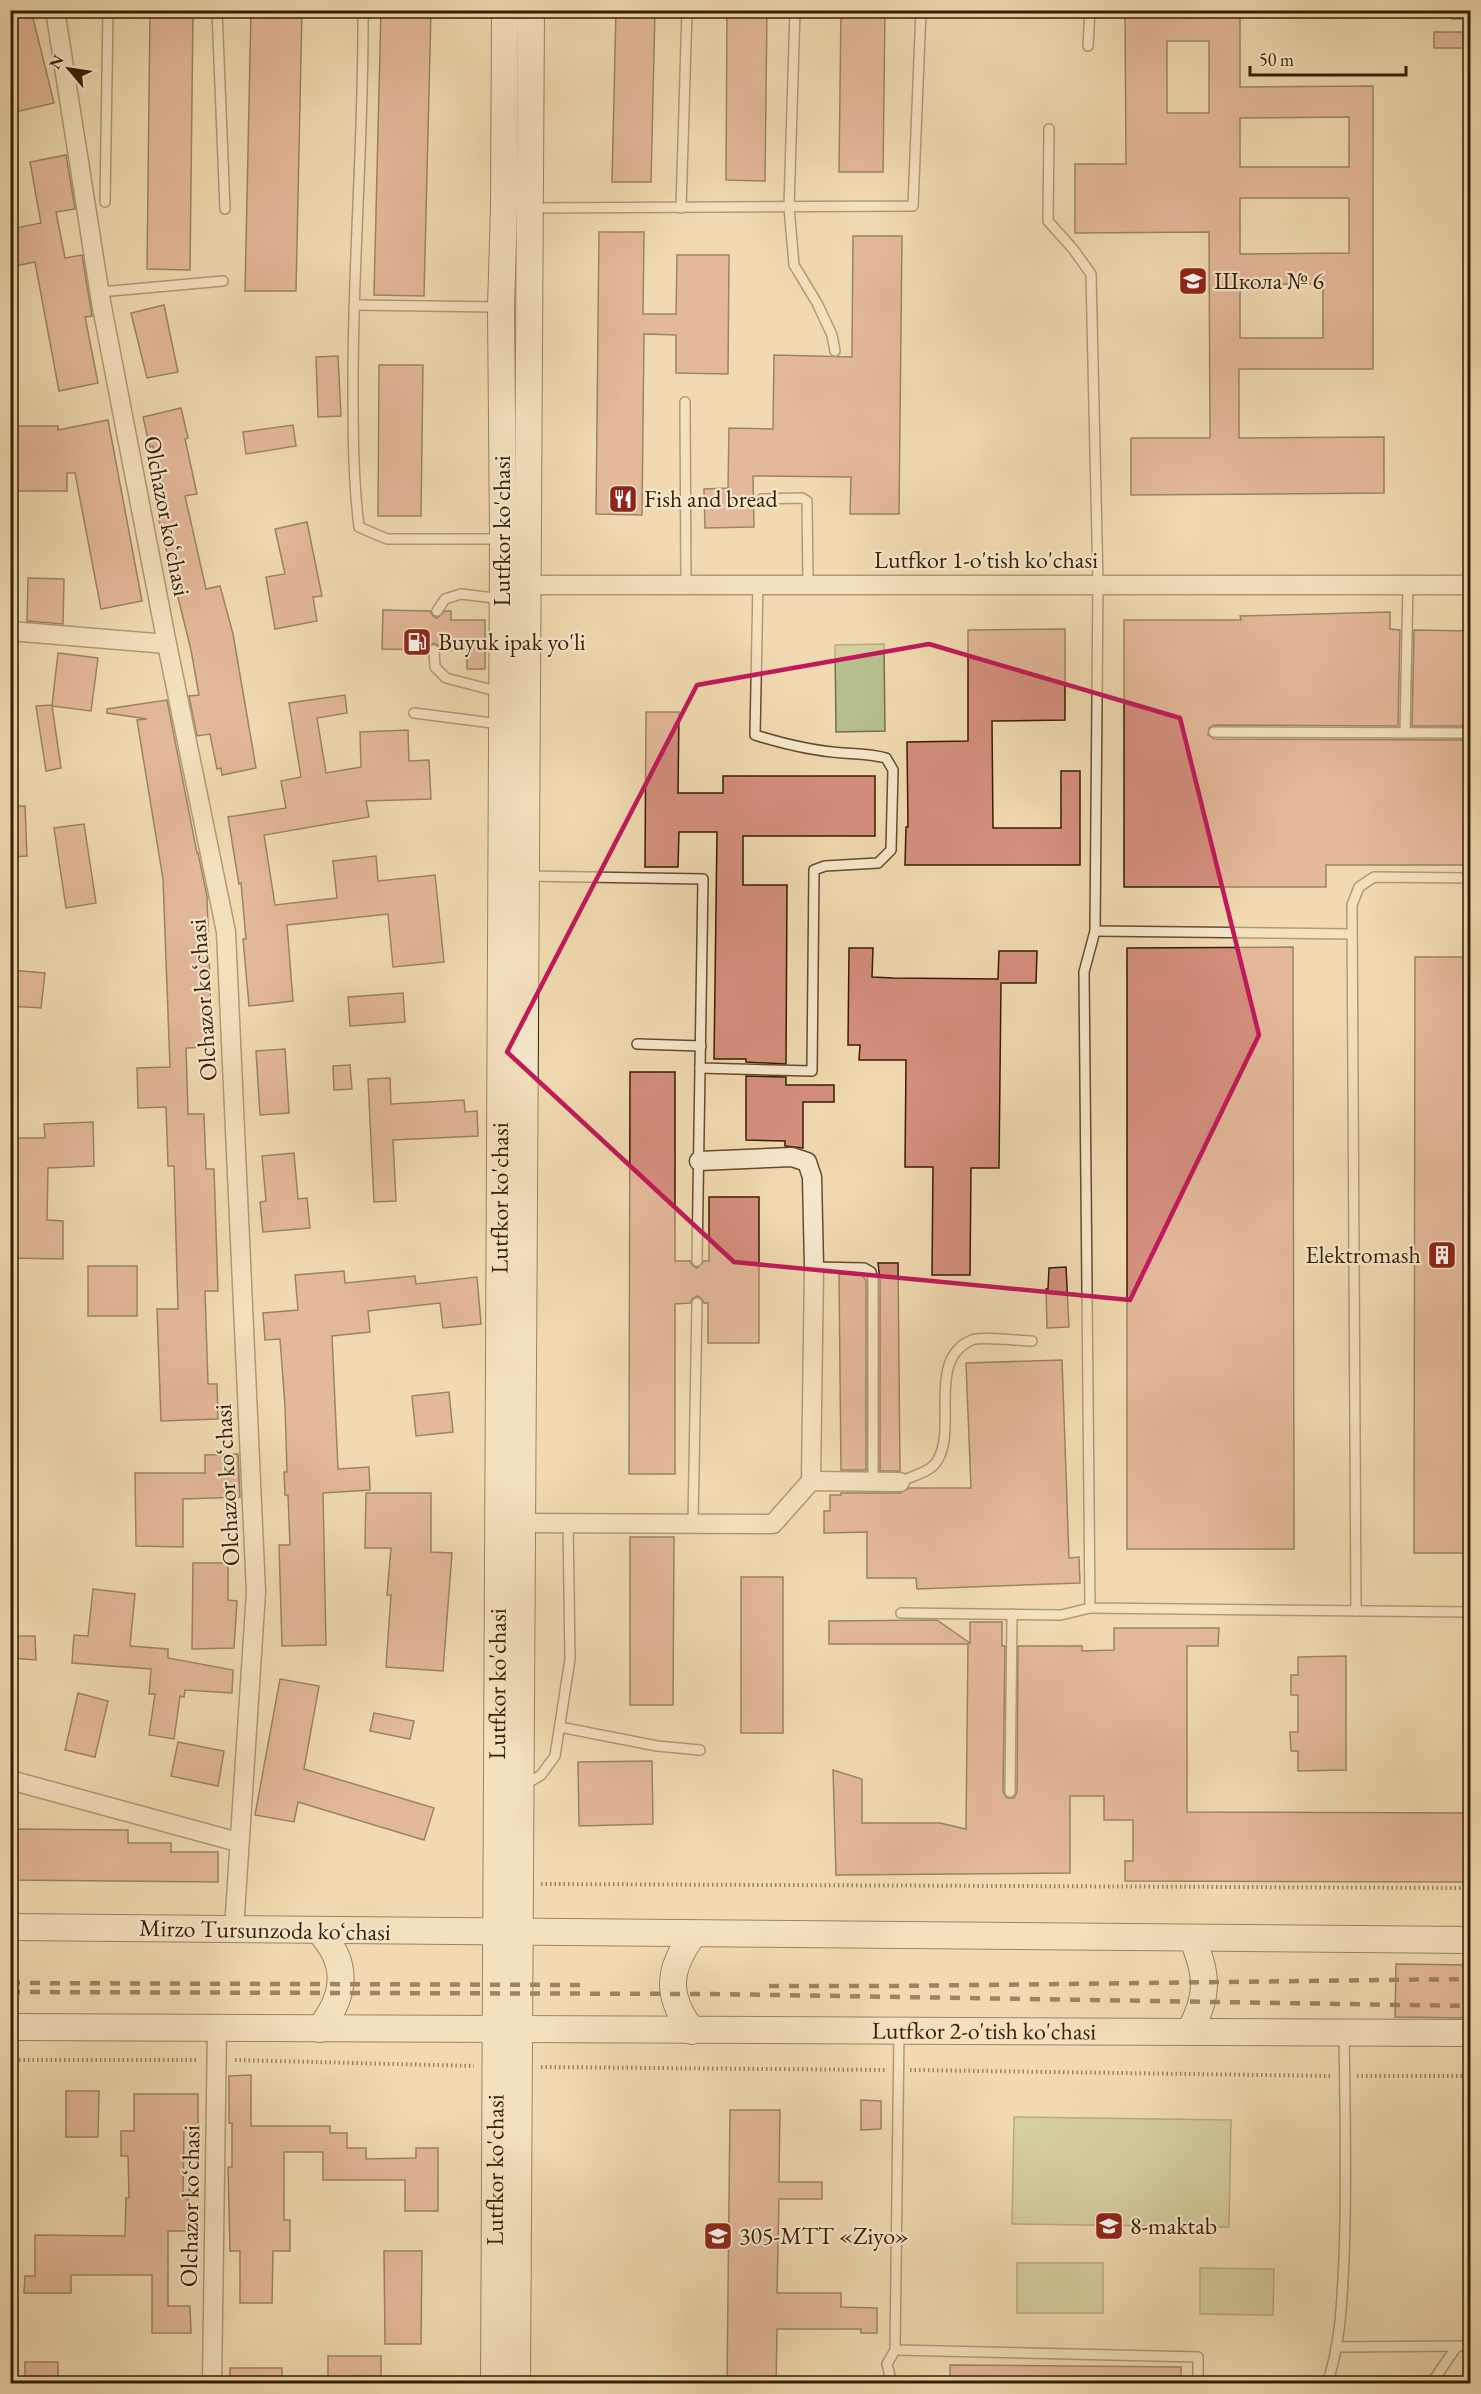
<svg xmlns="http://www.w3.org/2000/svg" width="1481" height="2394" font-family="'EB Garamond',serif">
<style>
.green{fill:#b6c08f;stroke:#766f48;stroke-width:1.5}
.building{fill:#d58f7e;stroke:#351e01;stroke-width:1.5;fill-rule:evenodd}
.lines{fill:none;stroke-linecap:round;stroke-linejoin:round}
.lane-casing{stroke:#644d2d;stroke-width:12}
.street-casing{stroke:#644d2d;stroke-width:21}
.secondary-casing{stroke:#351e01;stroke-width:28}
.path{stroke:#351e01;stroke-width:4;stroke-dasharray:1.5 3;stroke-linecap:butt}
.lane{stroke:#f6e7cc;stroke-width:9}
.street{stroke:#f6e7cc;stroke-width:18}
.secondary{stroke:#f6e7cc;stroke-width:26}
.rail{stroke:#351e01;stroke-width:4.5;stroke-dasharray:10 10;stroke-linecap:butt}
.marked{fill:none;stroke:#c2185b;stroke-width:4.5;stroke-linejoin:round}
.labels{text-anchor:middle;stroke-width:4.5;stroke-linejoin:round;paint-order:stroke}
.poi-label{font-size:24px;fill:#351e01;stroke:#f6e7cc;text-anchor:start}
.street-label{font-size:24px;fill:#351e01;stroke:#f6e7cc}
</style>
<rect width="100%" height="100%" fill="#f1dab1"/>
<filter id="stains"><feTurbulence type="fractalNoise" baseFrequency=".00333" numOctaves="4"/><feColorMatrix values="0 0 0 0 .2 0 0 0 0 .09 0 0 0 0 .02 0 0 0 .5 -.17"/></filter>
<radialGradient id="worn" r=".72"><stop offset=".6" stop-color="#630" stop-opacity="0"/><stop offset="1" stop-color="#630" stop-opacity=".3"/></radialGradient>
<g class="green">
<path d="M884 644 885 731 836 732 835 645Z"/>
<path d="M1014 2117 1231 2120 1229 2227 1012 2224Z"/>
<rect x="1017" y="2263" width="86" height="50"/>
<path d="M1200 2268 1274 2269 1273 2315 1200 2314Z"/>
</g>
<g class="building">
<path d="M10 10H31L54 103 15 112 10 93Z"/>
<path d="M150 10H193L190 270 147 269Z"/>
<path d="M251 10H302L296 291H245Z"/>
<path d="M381 10H431L424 296 374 295Z"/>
<path d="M616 10H655L651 182H612Z"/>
<path d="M727 10H767L765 181 726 180Z"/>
<path d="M841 10H885L883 172H839Z"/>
<path d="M1125 10H1240V87L1373 86V369H1239V438L1384 437V493L1131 495V438H1210L1209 232 1075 233V164H1126ZM1167 41H1209V113H1167ZM1349 117V167H1240V118ZM1240 198H1349V253L1240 254ZM1240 284H1323V338H1240Z"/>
<rect x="1434" y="32" width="36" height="16"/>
<path d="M66 155 75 209 56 212 65 258 82 255 92 316 85 317 98 383 59 391 35 262 10 267V229L41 223 30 162Z"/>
<path d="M599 232H644L643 314H676L677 255H729L728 374 676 373V335L644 334 642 515 596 514Z"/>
<path d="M853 236H902L899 514H850L851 477 753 476 754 527 705 528 704 489 728 488 729 428 773 429 774 355 852 357Z"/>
<path d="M164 305 178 372 147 378 131 313Z"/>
<path d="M338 356 341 416 318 417 316 357Z"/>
<path d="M379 365H423L421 516H378Z"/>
<path d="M181 408 188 438 185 439 197 494 185 496 206 589 220 586 233 634 256 768 222 775 221 768 217 769 210 734 197 736 189 696 199 695 191 650 158 516 168 514 153 446 150 447 143 417Z"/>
<path d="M108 420 142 601 101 609 75 473H67V491H16V426H58V430Z"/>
<path d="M293 425 296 446 246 454 243 432Z"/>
<path d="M307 522 322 596 313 597 317 621 275 629 266 577 285 574 275 529Z"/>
<path d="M28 578 64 579 63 624 27 621Z"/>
<path d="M383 610 430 611 433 616 437 618 445 611H451V620H485V669H467V650H441L439 646 434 643 430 645 427 650 382 649Z"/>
<path d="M1390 612V629L1400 630 1398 726 1214 725 1209 728 1208 735 1214 739 1467 740V803H1470V865H1326V887H1124V620H1241L1240 616Z"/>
<path d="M1065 629V720L992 721 993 828H1061V771H1080V865H905L906 827H908L907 742 968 741V630Z"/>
<path d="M1414 630 1470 631V726H1412Z"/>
<path d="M58 653 98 658 91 711 52 706 61 768 46 771 36 706 52 705Z"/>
<path d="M345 695 347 713 317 718 326 773 361 767 360 732 408 730 409 761 429 760 431 799 366 801 369 817 264 835 275 905 337 898 333 861 376 856 378 881 435 875 444 962 393 967 388 914 287 925 293 1001 249 1006 243 939H246L241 883 239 884 228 817 286 808 281 781 301 777 289 703Z"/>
<path d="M167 700 197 853H198L207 896 212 1047 186 1048 188 1114H204L206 1169H214L218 1291H205L208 1384H217L218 1419 161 1421 157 1309H178L174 1166H168L166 1107 138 1108 137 1068 170 1067 163 879 137 720 147 719 107 713V709Z"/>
<path d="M646 712H679L678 793H723V776H875V836H743V885H787L786 1064 746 1062V1059H714L717 832H679L678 867H645Z"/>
<path d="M10 806H25L27 856 10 857Z"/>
<path d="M84 824 96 903 66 908 54 828Z"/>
<path d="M1293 947 1294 1549H1127V948Z"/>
<path d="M849 948H873L872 977 893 978 998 979 999 951H1037L1036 983H1001L999 1168H971L970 1275H932L933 1167H905L906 1060H859L860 1045H848Z"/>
<path d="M1415 957H1470V1553H1414Z"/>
<path d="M10 970 45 973 41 1008 10 1006Z"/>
<path d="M403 993 405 1022 350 1026 348 997Z"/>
<path d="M285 1049 289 1113 260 1115 256 1051Z"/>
<path d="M350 1065 352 1089 334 1090 333 1066Z"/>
<path d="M630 1072H675V1261H690L693 1266 697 1268 704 1261H709V1197H759V1343H708V1303H704L701 1298 697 1296 692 1299 690 1303 675 1304V1474H629Z"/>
<path d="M746 1076 786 1077V1085H834V1102H803V1148L785 1146V1141L746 1140Z"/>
<path d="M390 1078 391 1104 464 1100 465 1112 477 1111 478 1136 393 1140 396 1201 374 1202 368 1079Z"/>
<path d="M93 1122 94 1166 48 1168 47 1220 63 1221V1259L10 1258V1138H45L44 1124Z"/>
<path d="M294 1153 298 1199 307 1198 310 1228 263 1232 260 1202 266 1201 262 1156Z"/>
<path d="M878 1263H898L900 1471H880V1280Z"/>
<rect x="88" y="1266" width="49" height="50"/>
<path d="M1066 1267 1069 1327 1047 1328 1046 1289H1048L1049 1268Z"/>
<path d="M344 1271 345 1283 415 1276 416 1284 477 1277 481 1324 443 1328 440 1303 368 1311 370 1332 332 1336 338 1469 369 1467 370 1490 323 1493 326 1645 282 1646 279 1545H290L288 1495H285L284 1472H287L285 1406 280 1339 265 1340 263 1313 298 1310 295 1275Z"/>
<path d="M839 1274 862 1275 866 1281V1470H841Z"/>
<path d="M1062 1360 1069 1558 1079 1557 1080 1583 917 1589 916 1578H867V1532L824 1533V1511H830V1495H841V1493H900L909 1488H971L966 1363Z"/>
<path d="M449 1392 453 1432 416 1436 412 1396Z"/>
<path d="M238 1454 240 1497 183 1499V1547L136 1546 135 1473H205V1455Z"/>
<path d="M366 1493H431V1552L452 1553 443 1671 386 1667 391 1595H387L391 1548H365Z"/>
<path d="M630 1537H674L673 1705H630Z"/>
<path d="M193 1563H228V1600L237 1601 234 1648 192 1649Z"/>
<rect x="741" y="1577" width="42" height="156"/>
<path d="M93 1589 135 1594 130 1646 168 1649V1658L233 1670 232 1693 185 1690 184 1697 180 1696 174 1739 149 1735 155 1694H149L151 1669 72 1663 74 1635 88 1636Z"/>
<path d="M937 1620 970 1643V1622H1002V1646H1005L1003 1792 1007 1798H1014L1017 1792 1018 1646H1082V1651L1114 1650V1628H1219L1218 1646H1187V1812L1470 1813V1882L1125 1881V1861H1133V1820H1104V1796H1070V1873L836 1875 833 1770 862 1779V1823H940L966 1829 968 1644H829V1621Z"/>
<path d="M10 1636H35L36 1660 10 1658Z"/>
<path d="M1346 1656V1770L1298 1771V1751H1291L1290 1732H1298V1695H1291V1675H1298V1657Z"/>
<path d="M280 1679 319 1686 304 1769 434 1808 424 1840 298 1802 294 1822 255 1815Z"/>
<path d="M78 1693 108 1701 95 1757 65 1750Z"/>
<path d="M374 1713 414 1721 410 1739 370 1731Z"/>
<path d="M178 1742 224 1751 218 1786 171 1776Z"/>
<path d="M652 1761 653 1824 579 1826 578 1762Z"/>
<path d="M10 1829 128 1830V1843H171V1852H218V1882L10 1880Z"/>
<path d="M1396 1964 1470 1965V2018L1395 2017Z"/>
<path d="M251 2075V2126H330V2133H347V2148H366V2159L416 2158V2148H438V2211H405V2180H323V2152H284V2220H290V2251H273L272 2303H240V2251H230L228 2167H232V2123H229V2076Z"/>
<path d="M66 2091H99L98 2137H66Z"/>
<path d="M134 2094H198V2126H184L183 2198H188V2231H168V2306H190L191 2333H152V2275H71V2293H24L25 2276H35V2235L125 2236 126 2198H129L128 2156H121V2131H134Z"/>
<path d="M861 2100 881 2101V2129L861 2130Z"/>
<path d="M730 2110H780L779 2182H822V2199H779L777 2293H841V2307L877 2308V2333H861V2329H777L776 2384H727Z"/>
<path d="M384 2251H422L421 2344H385Z"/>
<rect x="328" y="2356" width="53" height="28"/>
<rect x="25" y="2362" width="33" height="22"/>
<path d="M950 2365 1181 2367V2384H950Z"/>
<rect x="230" y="2368" width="52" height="16"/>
</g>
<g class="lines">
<g class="lane-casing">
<g id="lane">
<path d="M217 10 225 209"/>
<path d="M363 10C364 134 353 257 353 381 353 430 353 478 359 527L387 539H501"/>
<path d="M795 10 789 207 794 265 817 303 832 335 835 351"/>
<path d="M1453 14H1470"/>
<path d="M1088 46 1090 10"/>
<path d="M1049 129 1048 221 1073 249 1091 274 1098 583 1095 931 1084 972 1090 1608 1470 1612"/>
<path d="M105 202 108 10"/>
<path d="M531 208 913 206 921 10"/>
<path d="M681 208 687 10"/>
<path d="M100 292 223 281"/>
<path d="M354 305 498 307"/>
<path d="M685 402 686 584"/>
<path d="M762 499 802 498 807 501 808 584"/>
<path d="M437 611 445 599 461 594 502 599"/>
<path d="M434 650 435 667 446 678 500 692"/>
<path d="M414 713 500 724"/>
<path d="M1214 732 1470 733"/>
<path d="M1405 732 1408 584"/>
<path d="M527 876 703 879 700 1068 812 1071 814 870 825 866 878 863 891 850 893 770 886 758C871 754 858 754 843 753 813 751 784 744 755 735L758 584"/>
<path d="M1095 931 1351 934"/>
<path d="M637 1044 701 1046"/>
<path d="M697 1261 700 1068"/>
<path d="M814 1267 864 1268 871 1272 873 1280V1482"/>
<path d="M900 1482C909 1477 926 1473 933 1466 962 1437 923 1360 972 1340 980 1336 1021 1341 1032 1341"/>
<path d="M693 1524 697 1303"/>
<path d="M1356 1611 1352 905 1359 887 1374 877 1470 878"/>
<path d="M901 1613 1061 1615 1090 1608"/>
<path d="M560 1727 657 1746 700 1750"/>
<path d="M524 1785 541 1775 555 1756 570 1659 568 1524"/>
<path d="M1010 1792 1012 1614"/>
<path d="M1336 2347 1470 2346"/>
<path d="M895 2350 1198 2357V2384"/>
<path d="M892 2384 887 2364 895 2350 899 2032"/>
<path d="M1327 2384C1341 2343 1342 2300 1344 2258 1347 2183 1345 2109 1344 2034"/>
<path d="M1431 2384 1457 2346"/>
</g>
</g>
<g class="street-casing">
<g id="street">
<path d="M55 10 101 302 167 644 226 932 256 1592 234 1929"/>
<path d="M515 585H1470"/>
<path d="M10 631 167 644"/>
<path d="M699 1161 792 1157 807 1162 812 1177 814 1267 811 1481"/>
<path d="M510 1523 773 1524 811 1481 900 1482"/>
<path d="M10 1780 238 1842"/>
<path d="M212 2384 217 2028"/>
</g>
</g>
<g class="secondary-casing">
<g id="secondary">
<path d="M10 1927C497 1932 984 1937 1470 1940"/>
<path d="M318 1930C349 1962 347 1995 319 2029"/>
<path id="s1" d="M10 2027 1470 2033"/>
<path d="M692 2031C666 1996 667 1970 693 1935"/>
<path d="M1189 2032C1209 1997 1208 1974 1192 1938"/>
<path id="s2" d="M494 2384 503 539 501 307 504 208 505 10"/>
<path d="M517 2384 531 10"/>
</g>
</g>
<g class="path">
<path d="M541 1884 1470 1888"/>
<path d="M10 2060H198"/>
<path d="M235 2060 474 2066"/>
<path d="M541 2067 885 2070"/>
<path d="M910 2070 1332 2076"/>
<path d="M1357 2076H1470"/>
</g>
<use href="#lane" class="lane"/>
<use href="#street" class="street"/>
<use href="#secondary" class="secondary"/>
<g class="rail">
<path d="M10 1983 580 1985"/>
<path d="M769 1986H897L1470 1979"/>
<path d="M10 1992 712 1994 1470 2006"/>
</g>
</g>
<path d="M0 0H1481V2394H0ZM929 644 1180 718 1259 1035 1130 1300 734 1262 507 1052 697 685Z" fill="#f1dab1" fill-opacity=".55" fill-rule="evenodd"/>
<path class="marked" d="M929 644 1180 718 1259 1035 1130 1300 734 1262 507 1052 697 685Z"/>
<defs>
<g id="school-square" transform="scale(1.5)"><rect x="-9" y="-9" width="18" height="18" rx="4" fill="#8f2418" stroke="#f6e7cc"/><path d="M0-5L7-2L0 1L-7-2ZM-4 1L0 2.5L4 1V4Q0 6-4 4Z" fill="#fff"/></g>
<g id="restaurant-square" transform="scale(1.5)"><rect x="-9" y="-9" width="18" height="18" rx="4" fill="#8f2418" stroke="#f6e7cc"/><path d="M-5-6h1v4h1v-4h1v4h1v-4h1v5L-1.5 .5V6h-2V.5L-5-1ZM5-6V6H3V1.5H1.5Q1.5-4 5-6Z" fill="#fff"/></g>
<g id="fuel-square" transform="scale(1.5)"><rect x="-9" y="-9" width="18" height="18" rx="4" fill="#8f2418" stroke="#f6e7cc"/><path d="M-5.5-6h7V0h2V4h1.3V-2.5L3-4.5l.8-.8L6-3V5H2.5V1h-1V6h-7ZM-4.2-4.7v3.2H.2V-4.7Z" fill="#fff"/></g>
<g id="building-square" transform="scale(1.5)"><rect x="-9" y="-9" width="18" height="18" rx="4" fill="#8f2418" stroke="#f6e7cc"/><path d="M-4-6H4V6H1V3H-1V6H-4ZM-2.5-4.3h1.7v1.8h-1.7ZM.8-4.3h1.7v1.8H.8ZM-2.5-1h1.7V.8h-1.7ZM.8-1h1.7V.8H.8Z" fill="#fff"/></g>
</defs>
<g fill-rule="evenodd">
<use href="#school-square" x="1193" y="281"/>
<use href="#restaurant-square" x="623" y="499"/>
<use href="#fuel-square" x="417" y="642"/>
<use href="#building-square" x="1442" y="1255"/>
<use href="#school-square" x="1109" y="2226"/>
<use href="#school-square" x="718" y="2236"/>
</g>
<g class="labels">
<g class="poi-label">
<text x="1214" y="289">Школа № 6</text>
<text x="644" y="507">Fish and bread</text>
<text x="438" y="650">Buyuk ipak yo'li</text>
<text x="1421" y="1263" text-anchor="end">Elektromash</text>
<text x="1130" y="2234">8-maktab</text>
<text x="739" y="2244">305-MTT «Ziyo»</text>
</g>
<g class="street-label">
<text transform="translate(167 516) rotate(79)" y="8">Olchazor koʻchasi</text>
<text transform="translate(502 531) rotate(-90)" y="8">Lutfkor ko'chasi</text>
<text x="986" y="568">Lutfkor 1-o'tish ko'chasi</text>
<text transform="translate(203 1000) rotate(-94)" y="8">Olchazor koʻchasi</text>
<text dy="8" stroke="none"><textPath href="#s2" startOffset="1186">Lutfkor ko'chasi</textPath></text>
<text transform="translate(227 1485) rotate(-93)" y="8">Olchazor koʻchasi</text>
<text dy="8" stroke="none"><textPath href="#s2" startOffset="700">Lutfkor ko'chasi</textPath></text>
<text transform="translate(265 1930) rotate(1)" y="8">Mirzo Tursunzoda koʻchasi</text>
<text dy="8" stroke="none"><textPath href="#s1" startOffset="974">Lutfkor 2-o'tish ko'chasi</textPath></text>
<text dy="8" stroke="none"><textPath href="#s2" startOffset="214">Lutfkor ko'chasi</textPath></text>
<text transform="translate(190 2206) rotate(-89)" y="8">Olchazor koʻchasi</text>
</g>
</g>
<rect width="1481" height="2394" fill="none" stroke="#f1dab1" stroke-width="36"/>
<rect x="12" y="12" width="1457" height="2370" fill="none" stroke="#351e01" stroke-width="3"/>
<rect x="18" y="18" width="1445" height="2358" fill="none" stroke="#351e01" stroke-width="1.5"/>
<g transform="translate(69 69) rotate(299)" stroke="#f6e7cc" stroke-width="4.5" paint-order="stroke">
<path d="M0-4.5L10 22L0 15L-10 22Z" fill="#351e01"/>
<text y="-9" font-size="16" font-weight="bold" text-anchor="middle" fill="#351e01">N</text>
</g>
<path d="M1250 66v9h156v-9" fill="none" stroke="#351e01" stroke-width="3"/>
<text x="1259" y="66" font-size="18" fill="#351e01" stroke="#f6e7cc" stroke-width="4.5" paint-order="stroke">50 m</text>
<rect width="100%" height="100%" filter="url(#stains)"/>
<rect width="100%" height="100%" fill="url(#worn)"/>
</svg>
